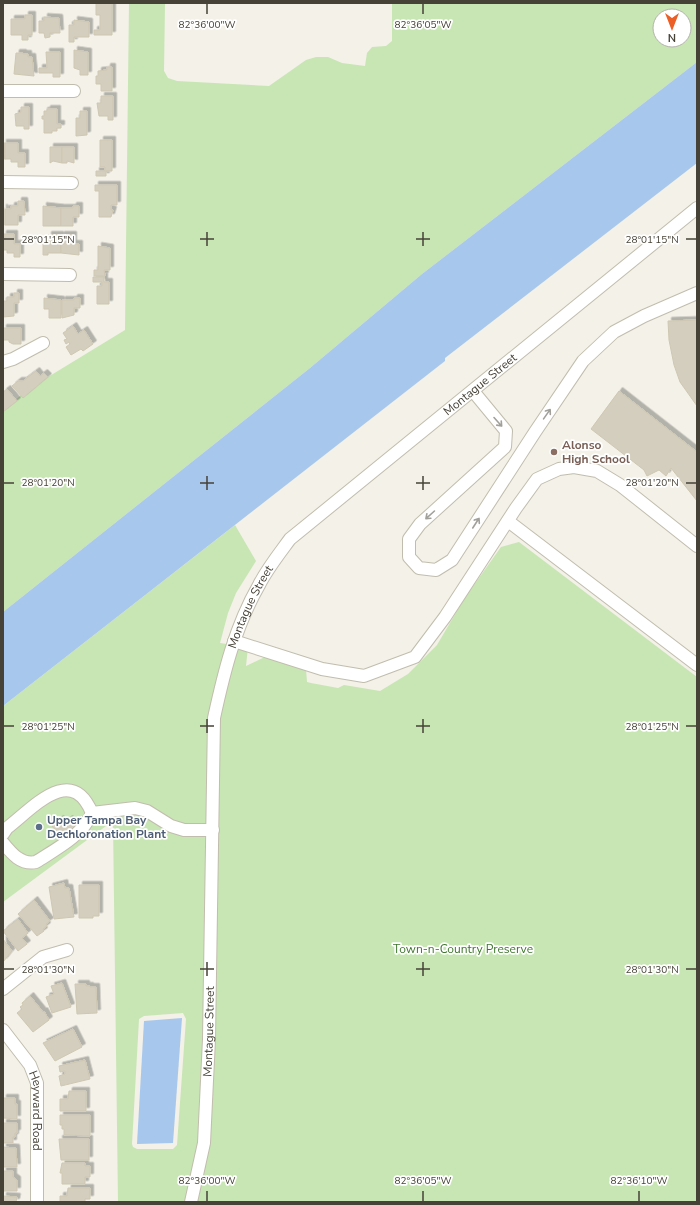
<svg xmlns="http://www.w3.org/2000/svg" width="700" height="1205" font-family="'Nunito Sans',sans-serif">
<style>
.green{fill:#c8e5b4;fill-rule:evenodd}
.water{fill:#a8c7ec}
.building{fill:#d4cebe;stroke:#cec7b2;filter:url(#shadow)}
.lines{fill:none;stroke-linecap:round;stroke-linejoin:round}
.minor-casing{stroke:#c1bdae;stroke-width:14}
.minor{stroke:#fff;stroke-width:12}
.oneway{stroke:#a2a09b}
.ticks{fill:none;stroke:#464237;stroke-width:1.5}
.education-dot{fill:#8d6e63;stroke:#fff;stroke-width:1.5}
.service-dot{fill:#5c6f8a;stroke:#fff;stroke-width:1.5}
.labels{text-anchor:middle;stroke-width:3.5;stroke-linejoin:round;paint-order:stroke}
.street-label{font-size:12px;fill:#464237;stroke:#fff}
.education-label{font-size:12px;font-weight:bold;fill:#785e54;stroke:#fff;text-anchor:start}
.service-label{font-size:12px;font-weight:bold;fill:#4e5e75;stroke:#fff;text-anchor:start}
.park-label{font-size:12px;fill:#3f752e;stroke:#fff}
.ticks-label{font-size:10px;text-anchor:middle;fill:#464237;stroke:#fff;stroke-width:3.5;stroke-linejoin:round;paint-order:stroke}
</style>
<defs>
<filter id="shadow"><feDropShadow dx="3.5" dy="-3.5" stdDeviation="0" flood-color="#0004"/></filter>
</defs>
<rect width="100%" height="100%" fill="#f3f1e8"/>
<g class="green">
<path d="M129 3H165L164 71 168 78 177 81 269 86 306 60 316 57H328L342 63 365 66 367 53 372 47 386 46 392 41V3H697V62L422 274 310 368 3 612V410L30 388 125 330ZM660 16H684V40H660Z"/>
<path d="M235 525 256 561 236 593 228 613 220 643 227 644 220 665 209 718 204 1039 198 1142 185 1202H118L113 823 125 812 3 902V706ZM183 1013 186 1019 177 1145 173 1149H137L133 1147 132 1144 139 1019 144 1016Z"/>
<path d="M519 542 697 677V1202H197L220 719 231 668 238 645 248 647 246 666 267 656 306 669 307 682 311 683 338 688 344 685 380 691 408 674 437 645 464 599 501 547Z"/>
</g>
<g class="water">
<path d="M697 62V163L445 358V361L3 706V612L310 368 422 274Z"/>
<path d="M182 1018 173 1143 137 1144 144 1021Z"/>
</g>
<g class="building">
<path d="M96 3H112V35H94V30H100V15H96Z"/>
<path d="M25 15H32V35H28V40H22V35H11V19H25Z"/>
<path d="M44 17 59 18 60 33H50V37L45 38 44 33H39V21H44Z"/>
<path d="M74 20 89 22V37H74V42H69V25H74Z"/>
<path d="M74 50 88 52V75H80V70L74 68Z"/>
<path d="M46 52H60V77H53V73H39V68H47Z"/>
<path d="M16 53H23V54H28V57H32L34 76 14 74Z"/>
<path d="M107 67H112V91H101V84H96V76H98V71L107 70Z"/>
<path d="M101 96H113V120H108V116H99L97 103H101Z"/>
<path d="M21 107H29V129H24V126H16L15 114 21 112Z"/>
<path d="M47 109H57V124H61V128H57V131H52V133H44V119H42V116H44V111H47Z"/>
<path d="M80 111H87V135L76 136V118H80Z"/>
<path d="M100 140H112V171H106V176H96V171H105V167H100Z"/>
<rect x="3" y="143" width="2" height="16"/>
<path d="M5 143H18V153H25V167H18V162H11V159H5Z"/>
<path d="M50 147H62V163L53 161 50 163Z"/>
<path d="M62 147H74V163L67 161V163H62Z"/>
<path d="M95 185H117V205H111V210H113L111 217H99V191H95Z"/>
<path d="M18 201H24L25 215H18V225H5V209H11V206H18Z"/>
<path d="M43 206 61 208V226H43Z"/>
<path d="M73 206H79V217H73V226H61V208H73Z"/>
<rect x="3" y="208" width="1" height="17"/>
<path d="M3 234H14V244H20V257H14V253H7V250H3Z"/>
<path d="M48 235H60L61 253H48V255H43V244H48Z"/>
<path d="M61 235H73V244H79V255L61 253Z"/>
<path d="M98 246 110 248V270H104L105 276H94V270H98Z"/>
<path d="M93 277H104V282H109V304H97V286H102V282H93Z"/>
<path d="M14 293H19V303H14V316L3 317V301H7V297H14Z"/>
<path d="M44 298 61 300V318H49V309H44Z"/>
<path d="M74 298H80V308H74V315L62 318V300H74Z"/>
<path d="M697 320V406L680 382 674 365 669 340 668 321Z"/>
<path d="M73 326 78 334 84 330 93 344 83 351 81 349 71 355 66 347 70 344 69 342 66 344 64 340 67 339 63 333Z"/>
<path d="M3 328H21V344H13L9 342V340H3Z"/>
<path d="M36 371 40 376 44 373 48 377 23 398 12 386 18 381H23Z"/>
<path d="M7 389 17 401 3 412V392Z"/>
<path d="M619 391 697 452V501L671 468 666 476 659 470 647 476 644 470 591 429Z"/>
<path d="M60 819 64 824 69 819 75 827 69 831 76 839 68 845 52 826Z"/>
<path d="M64 883 65 888H69L74 917 54 919 49 887Z"/>
<path d="M79 885H99V916H93V918H79Z"/>
<path d="M34 900 50 921 46 924 47 926 43 929 44 931 37 936 18 914Z"/>
<path d="M18 919 28 933 22 938 27 944 18 951 3 931Z"/>
<path d="M3 939 12 951 3 962Z"/>
<path d="M62 983 71 1007 52 1013 46 997 54 994 51 986Z"/>
<path d="M75 984H86V986H90V987H96L97 1013 77 1014Z"/>
<path d="M30 996 43 1012 44 1011 49 1020 33 1032 17 1013 22 1009 20 1007 23 1005 22 1003Z"/>
<path d="M73 1029 82 1047 55 1061 43 1043Z"/>
<path d="M85 1060 90 1079 61 1086 59 1076 65 1074V1071L60 1072 59 1066Z"/>
<path d="M69 1091H86V1111H60V1099H68Z"/>
<path d="M3 1098H15V1104H17V1119L3 1118Z"/>
<path d="M60 1115H90V1136L64 1135V1129H62V1125H60Z"/>
<path d="M3 1123H17V1133H15V1137H13V1143H3Z"/>
<path d="M59 1139H89V1160H61Z"/>
<path d="M3 1147 16 1148 17 1167H3Z"/>
<path d="M62 1163H85V1166H90V1177H85V1184H62V1173H60Z"/>
<path d="M3 1171H13V1177L17 1180V1191H3Z"/>
<path d="M68 1188H90V1199H85V1202H60V1196H67Z"/>
<path d="M3 1196 17 1197 16 1202H3Z"/>
</g>
<g class="lines">
<g class="minor-casing">
<g id="minor">
<path d="M3 91H74"/>
<path d="M3 182 72 183"/>
<path d="M3 274 70 275"/>
<path d="M3 362 13 359 43 343"/>
<path d="M473 391 506 431 505 447 420 524 409 539V557L419 568 436 570 452 560 535 432 583 361 614 332 644 316 697 293"/>
<path d="M508 521 697 665"/>
<path d="M234 641 322 669 364 676 415 657 445 617 516 508 537 479 559 469 574 467 597 471 620 485 697 546"/>
<path d="M92 813 135 808 147 811 171 826 184 830H213"/>
<path d="M3 834 7 828C33 808 71 763 92 813 82 836 56 849 36 862 21 865 12 854 3 843"/>
<path d="M3 989 43 957 67 950"/>
<path id="s1" d="M3 1030 30 1065 37 1083V1202"/>
<path id="s2" d="M191 1202 204 1143 209 1039 214 718C224 672 235 627 259 585 267 569 279 554 290 539L697 208"/>
</g>
</g>
<use href="#minor" class="minor"/>
</g>
<defs><path id="oneway-shaft" d="M-6 0H5M1.5-3L5.5 0L1.5 3" fill="none" stroke-width="1.6" stroke-linecap="round" stroke-linejoin="round"/></defs>
<g class="oneway">
<use href="#oneway-shaft" transform="translate(547 414) rotate(-55)"/>
<use href="#oneway-shaft" transform="translate(498 422) rotate(48)"/>
<use href="#oneway-shaft" transform="translate(430 515) rotate(138)"/>
<use href="#oneway-shaft" transform="translate(476 523) rotate(-57)"/>
</g>
<path class="ticks" d="M207 4V14M423 4V14M207 232V246M423 232V246M4 239H14M200 239H214M416 239H430M686 239H696M207 476V490M423 476V490M4 483H14M200 483H214M416 483H430M686 483H696M207 719V733M423 719V733M4 726H14M200 726H214M416 726H430M686 726H696M207 962V976M423 962V976M4 969H14M200 969H214M416 969H430M686 969H696M207 1191V1201M423 1191V1201M639 1191V1201"/>
<circle class="education-dot" cx="554" cy="452" r="4"/>
<circle class="service-dot" cx="39" cy="827" r="4"/>
<g class="labels">
<g class="street-label">
<text dy="4" stroke="none"><textPath href="#s2" startOffset="927">Montague Street</textPath></text>
<text dy="4" stroke="none"><textPath href="#s2" startOffset="603">Montague Street</textPath></text>
<text dy="4" stroke="none"><textPath href="#s2" startOffset="172">Montague Street</textPath></text>
<text dy="4" stroke="none"><textPath href="#s1" startOffset="91">Heyward Road</textPath></text>
</g>
<g class="education-label">
<text x="562" y="449">Alonso<tspan x="562" dy="14">High School</tspan></text>
</g>
<g class="service-label">
<text x="47" y="824">Upper Tampa Bay<tspan x="47" dy="14">Dechloronation Plant</tspan></text>
</g>
<g class="park-label">
<text x="463" y="953">Town-n-Country Preserve</text>
</g>
</g>
<g class="ticks-label">
<text x="207" y="28">82°36'00"W</text>
<text x="423" y="28">82°36'05"W</text>
<text x="652" y="243">28°01'15"N</text>
<text x="48" y="243">28°01'15"N</text>
<text x="652" y="486">28°01'20"N</text>
<text x="48" y="486">28°01'20"N</text>
<text x="652" y="730">28°01'25"N</text>
<text x="48" y="730">28°01'25"N</text>
<text x="48" y="973">28°01'30"N</text>
<text x="652" y="973">28°01'30"N</text>
<text x="207" y="1184">82°36'00"W</text>
<text x="423" y="1184">82°36'05"W</text>
<text x="639" y="1184">82°36'10"W</text>
</g>
<rect width="700" height="1205" fill="none" stroke="#464237" stroke-width="8"/>
<g transform="translate(672 28) rotate(180)"><circle r="19" fill="#ffffff" stroke="#b5b3af"/>
<path d="M0-3L7 15L0 10L-7 15Z" fill="#ec5f26"/>
<text y="-6" font-size="11" font-weight="bold" text-anchor="middle" fill="#464237">N</text>
</g>
</svg>
